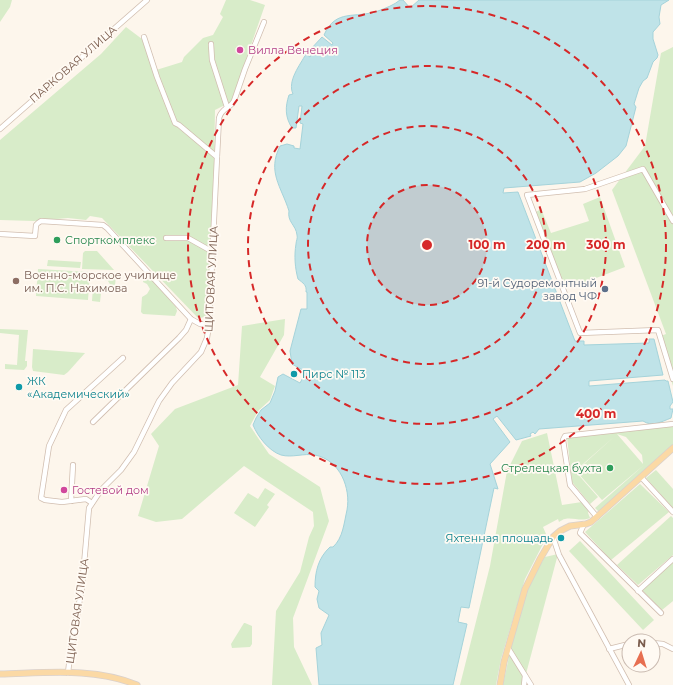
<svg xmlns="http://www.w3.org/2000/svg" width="673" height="685" font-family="Montserrat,sans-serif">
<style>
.green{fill:#d8ecc9;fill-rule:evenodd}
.water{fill:#bfe3e8;stroke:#a5d3da}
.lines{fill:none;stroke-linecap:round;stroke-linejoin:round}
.minor-casing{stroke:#d1beb0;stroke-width:6}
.major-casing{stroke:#dad1cd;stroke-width:7}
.minor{stroke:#fff;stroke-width:4.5}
.major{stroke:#fbd9a5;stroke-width:5.5}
.ring{fill:none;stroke:#d62828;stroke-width:2;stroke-dasharray:7 5}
.hotel-dot{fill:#d1479c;stroke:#fffaf3;stroke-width:1.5}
.leisure-dot{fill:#2e9e5b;stroke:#fffaf3;stroke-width:1.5}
.education-dot{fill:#8d6e63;stroke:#fffaf3;stroke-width:1.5}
.service-dot{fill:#5c6f8a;stroke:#fffaf3;stroke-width:1.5}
.culture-dot{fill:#0f9aa8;stroke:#fffaf3;stroke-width:1.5}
.labels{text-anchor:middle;stroke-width:3.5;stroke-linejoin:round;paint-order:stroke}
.hotel-label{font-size:11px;fill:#b23c85;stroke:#fffaf3;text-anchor:start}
.street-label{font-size:11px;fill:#7a5c4d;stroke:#fffaf3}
.leisure-label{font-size:11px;fill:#27864d;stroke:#fffaf3;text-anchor:start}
.education-label{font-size:11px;fill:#785e54;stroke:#fffaf3;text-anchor:start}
.service-label{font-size:11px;fill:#4e5e75;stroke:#fffaf3;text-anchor:end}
.culture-label{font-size:11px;fill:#0d838f;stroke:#fffaf3;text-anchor:start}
.centre{fill:#d62828;stroke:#fffaf3;stroke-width:2}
.ring-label{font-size:12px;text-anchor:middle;font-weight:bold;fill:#d62828;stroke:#fffaf3;stroke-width:3.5;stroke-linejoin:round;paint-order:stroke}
</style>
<rect width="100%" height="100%" fill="#fdf6ec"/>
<g class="green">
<path d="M0 0H12L10 7 0 22Z"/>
<path d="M226 0H250L265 5 231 102 215 110 214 169 207 317 198 318 102 218 90 216 86 220 68 218 34 221 0 220V140L101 54 126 27 142 39 153 71 182 62 184 57 203 38 213 35 223 17 220 14Z"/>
<path d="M673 47V386L658 337 666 334 612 190 645 146 661 53Z"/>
<path d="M600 197 625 267 570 288 567 281 562 282 536 212 541 209 551 233 589 221 583 204Z"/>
<path d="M85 251H97L114 270 82 269 83 253Z"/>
<path d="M48 260 81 262 80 268 47 266Z"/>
<path d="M38 269 90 272 88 300 36 296Z"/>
<path d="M106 273 116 274 115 286H111L108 281 105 280Z"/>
<path d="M146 275 149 276 176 307 177 311 175 316 143 314 141 312 142 297 147 294 150 289 147 284 143 282 144 277Z"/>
<path d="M93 287 96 288 99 292 101 293 100 302 92 301Z"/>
<path d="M285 319 284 335 260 377 275 386 270 400 258 411 250 426 269 454 320 487 329 521 293 618 294 647 312 685H272L276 611 300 572 309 537 314 526 313 512 244 466 182 519 156 522 138 516 159 446 151 434 175 409 238 385 242 326Z"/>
<path d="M0 329 28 330 25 361H27V366L24 370 5 369V364L17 365 19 335 0 333Z"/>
<path d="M33 349 85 353 68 372 64 375 33 371 32 367Z"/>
<path d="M673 422V446L599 512 595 508 644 465 602 500 576 471 615 436 575 471 598 497 590 504 572 482 567 437ZM617 434 626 437 642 455 643 464Z"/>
<path d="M547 433 562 505 582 502 589 510 588 513 590 518C581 522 573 517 565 519 563 519 561 521 559 522L558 519 543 527 546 534 544 542 525 579 501 659 496 685H460L490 566 507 471 522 441Z"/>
<path d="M656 470 673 489V508L646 478Z"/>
<path d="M640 484 669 512 611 560 585 532Z"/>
<path d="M265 488 275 494 267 505 269 507 255 527 234 513 248 493 258 499Z"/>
<path d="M671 516 673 518V555L638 585 617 565Z"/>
<path d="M580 541 654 620 643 630 569 551Z"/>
<path d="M558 554 523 685H503L511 647 528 584 545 557Z"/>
<path d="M673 561V601L662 610 642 590Z"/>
<path d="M244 623H245L252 626V644L250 647 232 648 231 644Z"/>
</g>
<path class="water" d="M400 0H403L410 8 419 0H669L661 5 659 17 660 24 653 32V39L658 55 657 58 653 62 647 78 643 81 639 88 634 104 636 107 626 146 618 156 596 173 580 182 504 188 503 193 518 192 575 341H584V345L649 343V339H654L663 375 589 381V386L665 380 666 381H668L673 402 670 406V409H673L671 418C661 422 652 427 643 421L539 429 535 434 533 432 530 434 531 436 516 440 497 416 493 419 510 442 490 464 498 489 494 488 469 608 461 607 458 622 467 624 453 685H319L316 648 322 645 321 633 329 615 319 608 317 599 319 591 315 587C315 572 318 558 330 547H333C343 538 344 523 347 510 351 488 340 460 315 455 304 453 292 458 281 455 269 451 258 437 253 425L256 418 261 410 270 403 275 391 278 377 283 374 300 383 306 372 292 364 290 351 301 309H307V292H306C307 285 303 283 298 279 295 268 294 256 296 244 296 241 298 238 297 235 296 225 287 222 289 211 281 186 267 172 280 146L287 144 294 146V148L300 149 303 124 300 123 302 106H299L296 128H292C285 117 285 107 289 95L293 94C287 81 300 65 306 54L310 57 312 54 309 51 322 37 332 45 333 43 324 35C336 8 355 19 378 11 386 8 394 5 400 0Z"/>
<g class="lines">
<g class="minor-casing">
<g id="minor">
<path d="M211 44 212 60 227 107"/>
<path d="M0 129 147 0"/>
<path d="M217 157 219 118C222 107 230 109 234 101L245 69 264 22"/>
<path d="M673 221 643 169 585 189 527 195 580 333 658 330 673 379"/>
<path d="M0 234 35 236 36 225 38 223 41 221 103 225 107 228 191 319 200 324 209 325"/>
<path d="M166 238H188L213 252"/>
<path d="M93 422 179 338 186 330 191 319"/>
<path d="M641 477 673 512"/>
<path d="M71 501 73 465"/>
<path d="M92 503 86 499 62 502 45 500 41 498 49 446 66 410 123 358"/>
<path d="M597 517 570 485 563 440 565 436 673 424"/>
<path d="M584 524 580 533 661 613"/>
<path d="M553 537 559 555 629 685"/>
<path d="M638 591 673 559"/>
<path d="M653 643 663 644 673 649"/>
<path d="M508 648 531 685"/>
<path d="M609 649 629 644"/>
<path d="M68 673 70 655 82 587 89 508 101 490 121 470 134 452 159 401 172 383 201 352 207 338 209 325 217 157 179 125 175 123 157 77 144 37"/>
<path d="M524 685 525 676"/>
</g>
</g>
<g class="major-casing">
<g id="major">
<path d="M0 674C45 673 95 667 137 685"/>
<path d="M500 685 504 662 525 589 540 559 553 537 560 531 570 526 586 524 591 522 673 448"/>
</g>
</g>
<use href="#minor" class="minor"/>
<use href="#major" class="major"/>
</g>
<circle cx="427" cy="245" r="60" fill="#d62828" fill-opacity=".12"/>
<g class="ring">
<circle cx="427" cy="245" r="60"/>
<circle cx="427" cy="245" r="119"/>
<circle cx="427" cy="245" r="179"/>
<circle cx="427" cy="245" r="239"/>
</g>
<g class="hotel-dot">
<circle cx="240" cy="50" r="4"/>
<circle cx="64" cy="490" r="4"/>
</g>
<g class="leisure-dot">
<circle cx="57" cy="240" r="4"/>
<circle cx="610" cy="468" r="4"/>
</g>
<circle class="education-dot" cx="16" cy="281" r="4"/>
<circle class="service-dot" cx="605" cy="289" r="4"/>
<g class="culture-dot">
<circle cx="294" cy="374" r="4"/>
<circle cx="19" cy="387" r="4"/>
<circle cx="561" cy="538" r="4"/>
</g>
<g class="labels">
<g class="hotel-label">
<text x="248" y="54">Вилла Венеция</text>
<text x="72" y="494">Гостевой дом</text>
</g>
<g class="street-label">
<text transform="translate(73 64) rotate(-41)" y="4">ПАРКОВАЯ УЛИЦА</text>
<text transform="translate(211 279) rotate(-87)" y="4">ЩИТОВАЯ УЛИЦА</text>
<text transform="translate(77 611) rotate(-82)" y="4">ЩИТОВАЯ УЛИЦА</text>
</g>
<g class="leisure-label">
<text x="65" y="244">Спорткомплекс</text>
<text x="602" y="472" text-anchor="end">Стрелецкая бухта</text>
</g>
<g class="education-label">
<text x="24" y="279">Военно-морское училище<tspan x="24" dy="13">им. П.С. Нахимова</tspan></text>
</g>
<g class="service-label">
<text x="597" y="287">91-й Судоремонтный<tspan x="597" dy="13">завод ЧФ</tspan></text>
</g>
<g class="culture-label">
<text x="302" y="378">Пирс № 113</text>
<text x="27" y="385">ЖК<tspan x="27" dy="13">«Академический»</tspan></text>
<text x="553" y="542" text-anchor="end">Яхтенная площадь</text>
</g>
</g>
<circle cx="427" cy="245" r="6" class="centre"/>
<g class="ring-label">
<text x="487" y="249">100 m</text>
<text x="546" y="249">200 m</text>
<text x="606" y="249">300 m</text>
<text x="596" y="418">400 m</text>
</g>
<g transform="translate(641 653) rotate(4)"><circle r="19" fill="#fffaf3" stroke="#cabbb1"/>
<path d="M0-3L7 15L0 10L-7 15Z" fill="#e76f51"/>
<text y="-6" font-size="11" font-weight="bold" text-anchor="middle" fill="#7a5c4d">N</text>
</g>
</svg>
